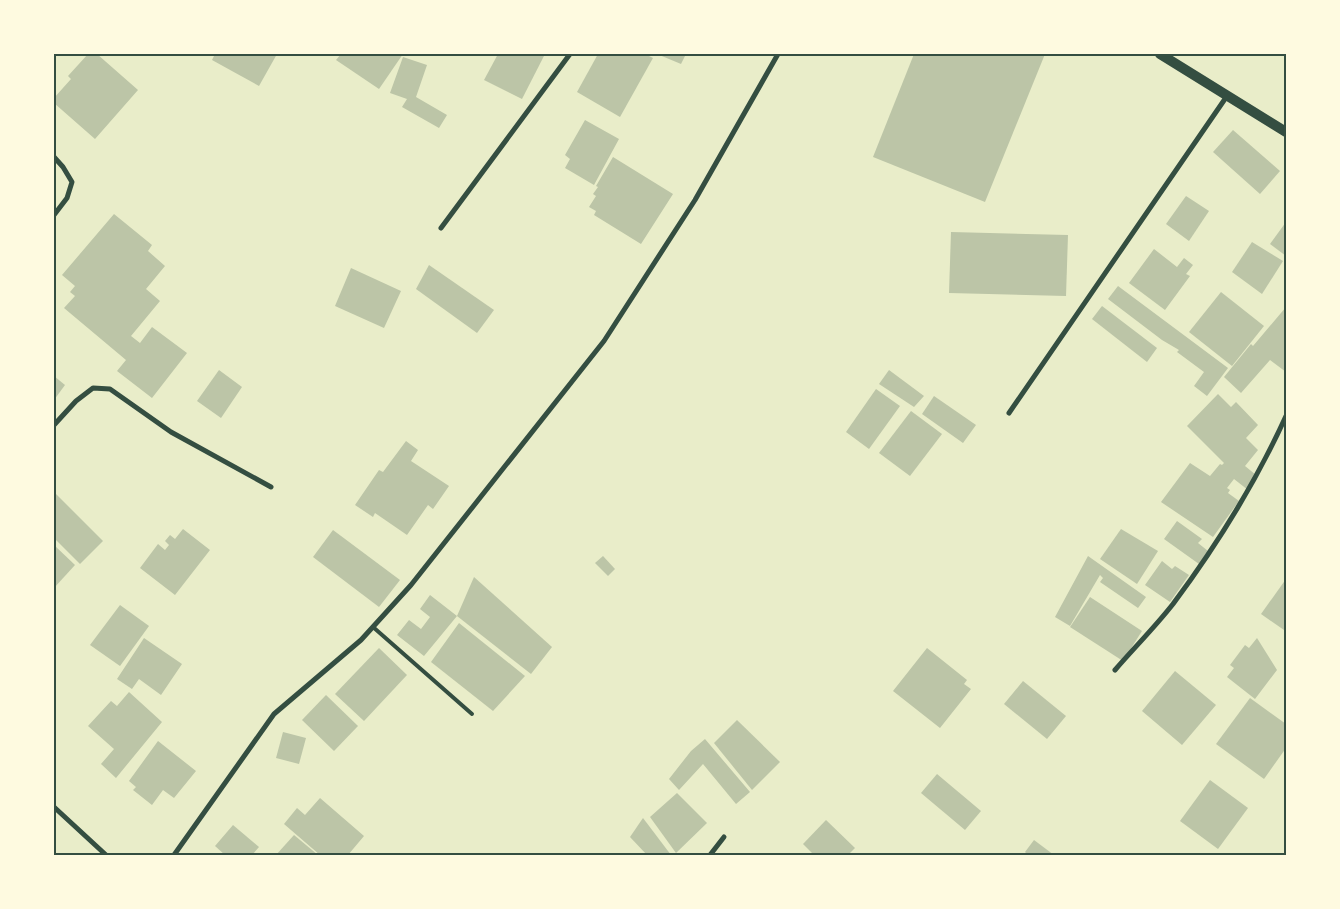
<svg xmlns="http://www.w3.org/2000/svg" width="1340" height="909" font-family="'Noto Sans',sans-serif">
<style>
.building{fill:#bcc5a7}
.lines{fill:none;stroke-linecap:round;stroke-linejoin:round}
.service{stroke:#344e41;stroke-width:4}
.minor{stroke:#344e41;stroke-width:5}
.secondary{stroke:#344e41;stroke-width:10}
.neatline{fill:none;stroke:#344e41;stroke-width:2}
</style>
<rect width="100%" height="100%" fill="#e9edc9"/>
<g class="building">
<path d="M88 54H97L138 90 95 139 54 103V98L71 79 68 76Z"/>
<path d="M215 54H277L259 86 212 60Z"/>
<path d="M341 54H403L379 89 336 60Z"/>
<path d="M498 54H545L522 99 484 80Z"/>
<path d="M598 54H645L653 58 620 117 577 92Z"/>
<path d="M657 54H686L681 64Z"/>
<path d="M914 54H1045L985 202 873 157Z"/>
<path d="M403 57 427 65 416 97 447 115 439 128 402 107 407 99 390 93Z"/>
<path d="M585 120 619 139 594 185 565 168 570 159 565 155Z"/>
<path d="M1233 130 1280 171 1260 194 1213 152Z"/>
<path d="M613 157 673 194 641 244 594 215 596 211 589 207 596 196 593 194 598 187 596 186Z"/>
<path d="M1186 196 1209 211 1189 241 1166 224Z"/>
<path d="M114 214 152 245 148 251 165 266 146 289 160 301 131 336 140 343 152 327 187 353 152 398 117 371 126 360 64 308 75 296 70 292 75 286 62 275Z"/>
<path d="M1286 222V256L1270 244Z"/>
<path d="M951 232 1068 235 1066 296 949 293Z"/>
<path d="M1252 242 1283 261 1262 294 1232 272Z"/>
<path d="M1154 249 1177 267 1184 258 1193 265 1186 274 1190 276 1165 310 1129 283Z"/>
<path d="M429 265 494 310 477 333 416 289Z"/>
<path d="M351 268 401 291 384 328 335 306Z"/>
<path d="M1118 286 1228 368 1207 396 1194 386 1204 372 1177 352 1179 350 1162 340 1108 299Z"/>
<path d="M1221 292 1264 326 1232 366 1189 332Z"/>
<path d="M1102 306 1157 348 1147 362 1092 319Z"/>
<path d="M1286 307V372L1270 360 1241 393 1224 377 1251 344 1253 346Z"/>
<path d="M219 370 242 387 221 418 197 401Z"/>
<path d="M889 370 924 396 914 407 879 384Z"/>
<path d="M54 376 65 385 54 400Z"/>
<path d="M876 389 900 406 869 449 846 432Z"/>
<path d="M1218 394 1231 407 1236 402 1258 425 1246 438 1258 450 1245 466 1256 475 1248 490 1234 479 1227 488 1230 490 1228 493 1239 501 1213 537 1161 502 1190 463 1210 476 1220 464 1222 465 1224 463 1187 426Z"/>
<path d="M934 396 976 425 963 443 922 414Z"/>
<path d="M911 411 942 434 910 476 879 453Z"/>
<path d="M406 441 418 450 411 461 449 486 433 509 428 505 407 535 375 513 373 517 355 505 379 470 383 472Z"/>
<path d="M54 492 103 541 80 564 54 538Z"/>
<path d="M1177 521 1202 539 1198 543 1208 551 1199 564 1164 539Z"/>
<path d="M183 529 210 550 175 595 140 568 158 544 165 550 169 545 165 541 170 535 175 539Z"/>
<path d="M1121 529 1158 551 1137 584 1100 559Z"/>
<path d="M333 530 400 580 379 607 313 557Z"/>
<path d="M54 545 75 565 54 588Z"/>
<path d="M603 556 615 569 608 576 595 563Z"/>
<path d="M1088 556 1146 597 1138 608 1100 582 1103 578 1100 575 1070 626 1055 617Z"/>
<path d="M1162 561 1172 569 1175 566 1189 575 1170 602 1145 585Z"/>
<path d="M474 577 552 647 531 674 457 616Z"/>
<path d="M1286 579V626L1284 630 1261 614Z"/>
<path d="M430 595 457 616 424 656 397 635 409 620 421 629 430 617 420 609Z"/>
<path d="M1090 597 1142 631 1123 661 1070 627Z"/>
<path d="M120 605 149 626 120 666 90 645Z"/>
<path d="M459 623 525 676 493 711 431 662Z"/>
<path d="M144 638 182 664 161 695 139 679 132 689 117 679Z"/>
<path d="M1257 638 1277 670 1255 699 1227 677 1234 668 1230 665 1245 645 1249 648Z"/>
<path d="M379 648 407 675 364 721 335 694Z"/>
<path d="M927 648 967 680 964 684 971 689 940 728 893 691Z"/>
<path d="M1175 671 1216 705 1182 745 1142 711Z"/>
<path d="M1023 681 1066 716 1047 739 1004 704Z"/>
<path d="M129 692 162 722 116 778 101 764 114 749 88 726 111 701 117 706Z"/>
<path d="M326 695 358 726 334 751 302 720Z"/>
<path d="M1250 698 1286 724V748L1264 779 1216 744Z"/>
<path d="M737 720 780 762 752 790 714 743Z"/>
<path d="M283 732 306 738 299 764 276 758Z"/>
<path d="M705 739 750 792 736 804 703 764 679 790 669 779 691 751Z"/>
<path d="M158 741 196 771 174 798 163 790 152 805 133 790 136 787 129 781Z"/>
<path d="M937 774 981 811 965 830 921 793Z"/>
<path d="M1210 780 1248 808 1218 849 1180 821Z"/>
<path d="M677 793 707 823 676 853 650 817Z"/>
<path d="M320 798 364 836 348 855H320L284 824 297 808 305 815Z"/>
<path d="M643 818 671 855H647L630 837Z"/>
<path d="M826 820 855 848 848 855H814L803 844Z"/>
<path d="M233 825 259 847 252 855H225L215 846Z"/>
<path d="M294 835 318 855H276Z"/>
<path d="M1034 840 1054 855H1028L1025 852Z"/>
</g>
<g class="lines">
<path class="service" d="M373 627 472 714"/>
<g class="minor">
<path d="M54 157 63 167 72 182 67 198 54 215"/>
<path d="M441 228 570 54"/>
<path d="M1009 413 1227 96"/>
<path d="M54 425 76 401 93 388 110 389 171 432 271 487"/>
<path d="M1115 670C1134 648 1155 627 1173 604 1217 545 1256 482 1286 416"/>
<path d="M54 807 106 855"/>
<path d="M174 855 274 714 361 640 411 585 604 341 695 200 778 54"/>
<path d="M710 855 724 837"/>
</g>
<path class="secondary" d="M1160 54 1286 132"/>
</g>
<rect width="1340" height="909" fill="none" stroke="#fefae0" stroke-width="110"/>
<rect x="55" y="55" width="1230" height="799" class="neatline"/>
</svg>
